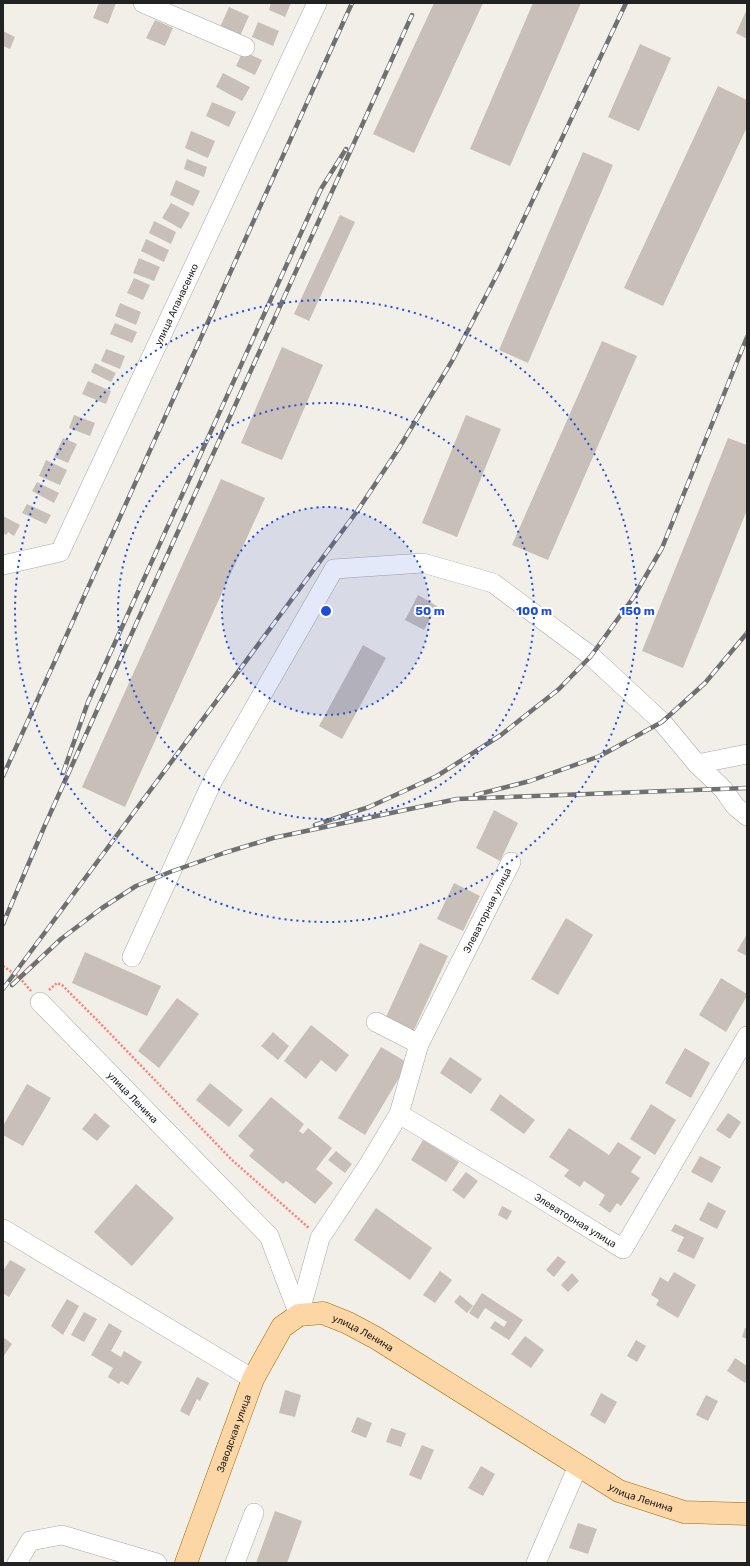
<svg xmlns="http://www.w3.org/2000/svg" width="750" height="1566" font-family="Rubik,sans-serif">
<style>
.building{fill:#c7bfb8}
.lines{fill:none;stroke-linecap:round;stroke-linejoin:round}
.minor-casing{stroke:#a9a9a9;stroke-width:20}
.major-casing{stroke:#a06b00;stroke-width:23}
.path{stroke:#fa8072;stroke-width:2.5;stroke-dasharray:2 2;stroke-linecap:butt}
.minor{stroke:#fff;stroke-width:19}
.major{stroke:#fcd6a4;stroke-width:22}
.rail-casing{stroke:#707070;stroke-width:4.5}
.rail{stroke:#fff;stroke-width:3;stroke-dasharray:9;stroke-linecap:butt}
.ring{fill:none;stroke:#1d4ed8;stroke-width:2;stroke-dasharray:2 4}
.labels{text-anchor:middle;stroke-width:4;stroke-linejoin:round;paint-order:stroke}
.street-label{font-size:10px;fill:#222;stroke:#fff}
.centre{fill:#1d4ed8;stroke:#fff;stroke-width:2}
.ring-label{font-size:12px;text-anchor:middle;font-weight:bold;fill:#1d4ed8;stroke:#fff;stroke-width:4;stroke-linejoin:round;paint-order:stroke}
</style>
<rect width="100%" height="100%" fill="#f2efe9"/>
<g class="building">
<path d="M99 3H116L108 24 93 18Z"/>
<path d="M271 3H291L285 17 269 10Z"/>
<path d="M434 3H483L414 153 373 134Z"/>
<path d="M533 3H581L510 166 470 149Z"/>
<path d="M229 7 249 16 240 36 220 27Z"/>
<path d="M747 9V39L736 33Z"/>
<path d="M155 20 173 28 165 46 146 38Z"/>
<path d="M258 22 279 31 273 46 252 37Z"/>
<path d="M3 31 15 37 10 49 3 46Z"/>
<path d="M640 44 671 58 639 131 608 117Z"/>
<path d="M243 51 262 60 255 75 236 66Z"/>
<path d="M223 73 250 87 242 101 216 87Z"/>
<path d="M718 86 747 100V127L663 306 624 288Z"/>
<path d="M212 102 236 112 229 127 206 116Z"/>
<path d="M191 131 215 141 208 158 185 148Z"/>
<path d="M583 152 613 165 528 363 499 350Z"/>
<path d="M187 159 207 167 204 177 184 169Z"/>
<path d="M176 180 200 191 193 206 170 195Z"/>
<path d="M171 203 190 213 181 229 162 218Z"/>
<path d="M340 215 355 222 309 321 294 314Z"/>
<path d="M154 221 176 232 171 244 149 233Z"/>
<path d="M146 239 169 250 164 262 141 251Z"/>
<path d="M139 258 160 267 154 281 133 273Z"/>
<path d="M134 278 150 285 143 300 127 293Z"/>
<path d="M120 303 141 312 136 325 115 316Z"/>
<path d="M115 323 137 332 132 343 110 334Z"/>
<path d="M602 341 637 356 548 560 512 545Z"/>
<path d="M282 347 323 365 282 460 241 443Z"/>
<path d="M106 349 125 356 120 369 101 361Z"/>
<path d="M95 363 116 373 111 382 91 372Z"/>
<path d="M88 381 111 391 106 404 82 394Z"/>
<path d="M74 415 95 423 90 436 69 428Z"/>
<path d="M466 415 501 429 457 537 422 523Z"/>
<path d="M63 438 77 444 68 463 54 457Z"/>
<path d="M728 438 747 445V510L683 668 642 651Z"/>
<path d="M46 460 67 470 60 485 39 476Z"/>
<path d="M221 479 265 498 125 807 82 787Z"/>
<path d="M37 482 59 493 54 503 32 491Z"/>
<path d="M27 504 51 515 46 524 22 513Z"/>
<path d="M3 516 20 525 14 536 8 532 6 535 3 533Z"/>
<path d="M418 595 437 606 424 630 405 620Z"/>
<path d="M363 645 386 658 342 739 319 726Z"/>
<path d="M494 810 518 823 500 861 476 848Z"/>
<path d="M454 883 480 896 463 931 437 919Z"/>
<path d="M566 918 593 935 558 995 531 979Z"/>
<path d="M747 934V956L737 951Z"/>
<path d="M420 943 448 956 413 1032 385 1019Z"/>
<path d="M85 952 161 986 147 1016 72 983Z"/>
<path d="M721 978 747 994V996L726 1032 699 1015Z"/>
<path d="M177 998 199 1014 159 1068 138 1051Z"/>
<path d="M311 1025 349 1055 336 1072 321 1060 306 1079 284 1061Z"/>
<path d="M273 1032 289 1046 278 1060 261 1046Z"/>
<path d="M381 1047 408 1063 365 1135 338 1118Z"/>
<path d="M685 1048 710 1063 691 1098 665 1083Z"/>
<path d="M450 1057 482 1079 471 1094 440 1073Z"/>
<path d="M210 1083 243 1110 229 1127 196 1100Z"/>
<path d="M27 1084 51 1098 23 1146 3 1135V1126Z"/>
<path d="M500 1094 535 1120 524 1134 490 1110Z"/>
<path d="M271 1097 304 1124 299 1131 303 1134 308 1128 332 1148 316 1169 333 1183 315 1204 286 1181 283 1184 249 1156 254 1150 238 1136Z"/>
<path d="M651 1104 676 1120 655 1155 630 1139Z"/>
<path d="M95 1113 110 1126 97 1141 82 1129Z"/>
<path d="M728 1113 741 1122 730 1139 716 1130Z"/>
<path d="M569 1128 609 1155 618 1142 641 1157 631 1172 640 1178 621 1206 617 1203 610 1213 599 1205 605 1195 584 1181 580 1187 564 1176 569 1170 549 1157Z"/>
<path d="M423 1140 459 1162 446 1182 411 1160Z"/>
<path d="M336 1151 352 1164 345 1173 328 1160Z"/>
<path d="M700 1156 721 1167 712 1183 691 1172Z"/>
<path d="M466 1172 478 1181 464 1199 452 1190Z"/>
<path d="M136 1184 174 1218 132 1266 94 1232Z"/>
<path d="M708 1202 726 1211 717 1229 699 1220Z"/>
<path d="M502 1206 512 1211 507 1220 498 1215Z"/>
<path d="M376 1208 432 1248 410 1280 354 1240Z"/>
<path d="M675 1224 704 1238 694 1259 677 1251 684 1237 671 1231Z"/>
<path d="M558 1256 566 1262 554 1277 546 1270Z"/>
<path d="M10 1260 26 1269 9 1297 3 1293V1271Z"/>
<path d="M440 1271 452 1280 435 1303 423 1295Z"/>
<path d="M674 1272 696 1285 678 1318 656 1305 659 1300 651 1295 660 1277 668 1282Z"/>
<path d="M572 1273 579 1281 568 1292 561 1285Z"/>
<path d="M482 1293 523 1320 509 1340 490 1328 495 1321 504 1327 507 1322 485 1308 478 1319 469 1313Z"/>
<path d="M460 1295 473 1306 467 1313 454 1302Z"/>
<path d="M67 1299 79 1306 63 1335 51 1326Z"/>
<path d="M84 1312 97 1319 84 1342 71 1335Z"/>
<path d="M109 1323 122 1331 111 1351 121 1357 124 1351 142 1362 128 1385 121 1381 119 1384 108 1377 113 1368 91 1355Z"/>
<path d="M745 1328 747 1329V1339L742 1337Z"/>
<path d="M525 1336 544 1350 531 1368 511 1354Z"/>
<path d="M3 1337 12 1344 3 1357Z"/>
<path d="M636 1340 646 1346 637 1362 627 1356Z"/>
<path d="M735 1358 747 1366V1379L745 1383 727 1371Z"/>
<path d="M197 1377 209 1383 200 1401 197 1399 189 1416 180 1411Z"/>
<path d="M285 1390 301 1395 295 1417 279 1413Z"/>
<path d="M601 1393 617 1402 605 1424 590 1415Z"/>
<path d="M706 1395 718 1401 708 1421 696 1415Z"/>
<path d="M357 1417 372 1423 366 1438 351 1432Z"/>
<path d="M391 1428 406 1433 401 1447 386 1442Z"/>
<path d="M422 1445 434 1450 421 1480 409 1475Z"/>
<path d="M481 1466 495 1474 483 1496 468 1488Z"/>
<path d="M275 1511 302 1521 287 1563H256Z"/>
<path d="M578 1523 597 1529 588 1554 569 1548Z"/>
</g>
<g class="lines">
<g class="minor-casing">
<g id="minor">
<path d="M143 3 245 47"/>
<path id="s1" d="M3 565 60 552 317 3"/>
<path d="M697 764 747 754"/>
<path d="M132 957 213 780 334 569 423 563 493 583 591 656 662 722 697 764 723 789 735 806 747 816"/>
<path id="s2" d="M40 1002 269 1236 299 1315"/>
<path id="s3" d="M419 1044 511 862"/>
<path id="s4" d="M399 1114 527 1190 623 1249 747 1036"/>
<path d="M3 1229 253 1379"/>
<path d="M299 1315 320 1238 369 1164 399 1114 419 1044 376 1022"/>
<path d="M17 1563 30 1541 62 1535 157 1563"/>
<path d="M235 1563 254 1513"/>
<path d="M536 1563 578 1466"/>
</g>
</g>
<g class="major-casing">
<g id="major">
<path id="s5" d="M186 1563 253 1379 282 1327 299 1315 323 1313 348 1323 376 1338 619 1491 684 1512 747 1514"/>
</g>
</g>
<g class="path">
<path d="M3 966 19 977 31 991"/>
<path d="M49 990 57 983 62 985 97 1020 232 1160 309 1228"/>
</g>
<use href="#minor" class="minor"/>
<use href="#major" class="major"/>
<g class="rail-casing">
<g id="rail">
<path d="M63 773 88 702 321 189 346 149"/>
<path d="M3 776 352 3"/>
<path d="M475 795 530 781 600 756 662 722 705 683 747 633"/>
<path d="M315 825 369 807 437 776 501 735 559 689 591 656 633 598 662 548 747 337"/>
<path d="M3 924 45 825 412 15"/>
<path d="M12 985 61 939 102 908 136 886 170 872 224 853 273 838 457 799 747 788"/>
<path d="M3 989 358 510 399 448 452 361 501 267 626 3"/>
</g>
</g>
<use href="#rail" class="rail"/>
</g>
<circle cx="326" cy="611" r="104" fill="#1d4ed8" fill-opacity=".12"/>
<g class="ring">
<circle cx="326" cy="611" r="104"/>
<circle cx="326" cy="611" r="208"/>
<circle cx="326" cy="611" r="311"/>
</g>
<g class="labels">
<g class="street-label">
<text dy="4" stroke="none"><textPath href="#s1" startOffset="332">улица Апанасенко</textPath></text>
<text dy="4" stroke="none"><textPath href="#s3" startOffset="150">Элеваторная улица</textPath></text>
<text dy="4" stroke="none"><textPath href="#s2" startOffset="133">улица Ленина</textPath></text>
<text dy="4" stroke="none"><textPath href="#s4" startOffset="206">Элеваторная улица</textPath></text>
<text dy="4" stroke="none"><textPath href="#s5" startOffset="345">улица Ленина</textPath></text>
<text dy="4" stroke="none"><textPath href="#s5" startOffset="138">Заводская улица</textPath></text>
<text dy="4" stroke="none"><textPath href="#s5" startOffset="669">улица Ленина</textPath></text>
</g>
</g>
<circle cx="326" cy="611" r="6" class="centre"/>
<g class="ring-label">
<text x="430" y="615">50 m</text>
<text x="534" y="615">100 m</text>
<text x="637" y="615">150 m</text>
</g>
<rect width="750" height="1566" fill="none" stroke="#222222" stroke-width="8"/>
</svg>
